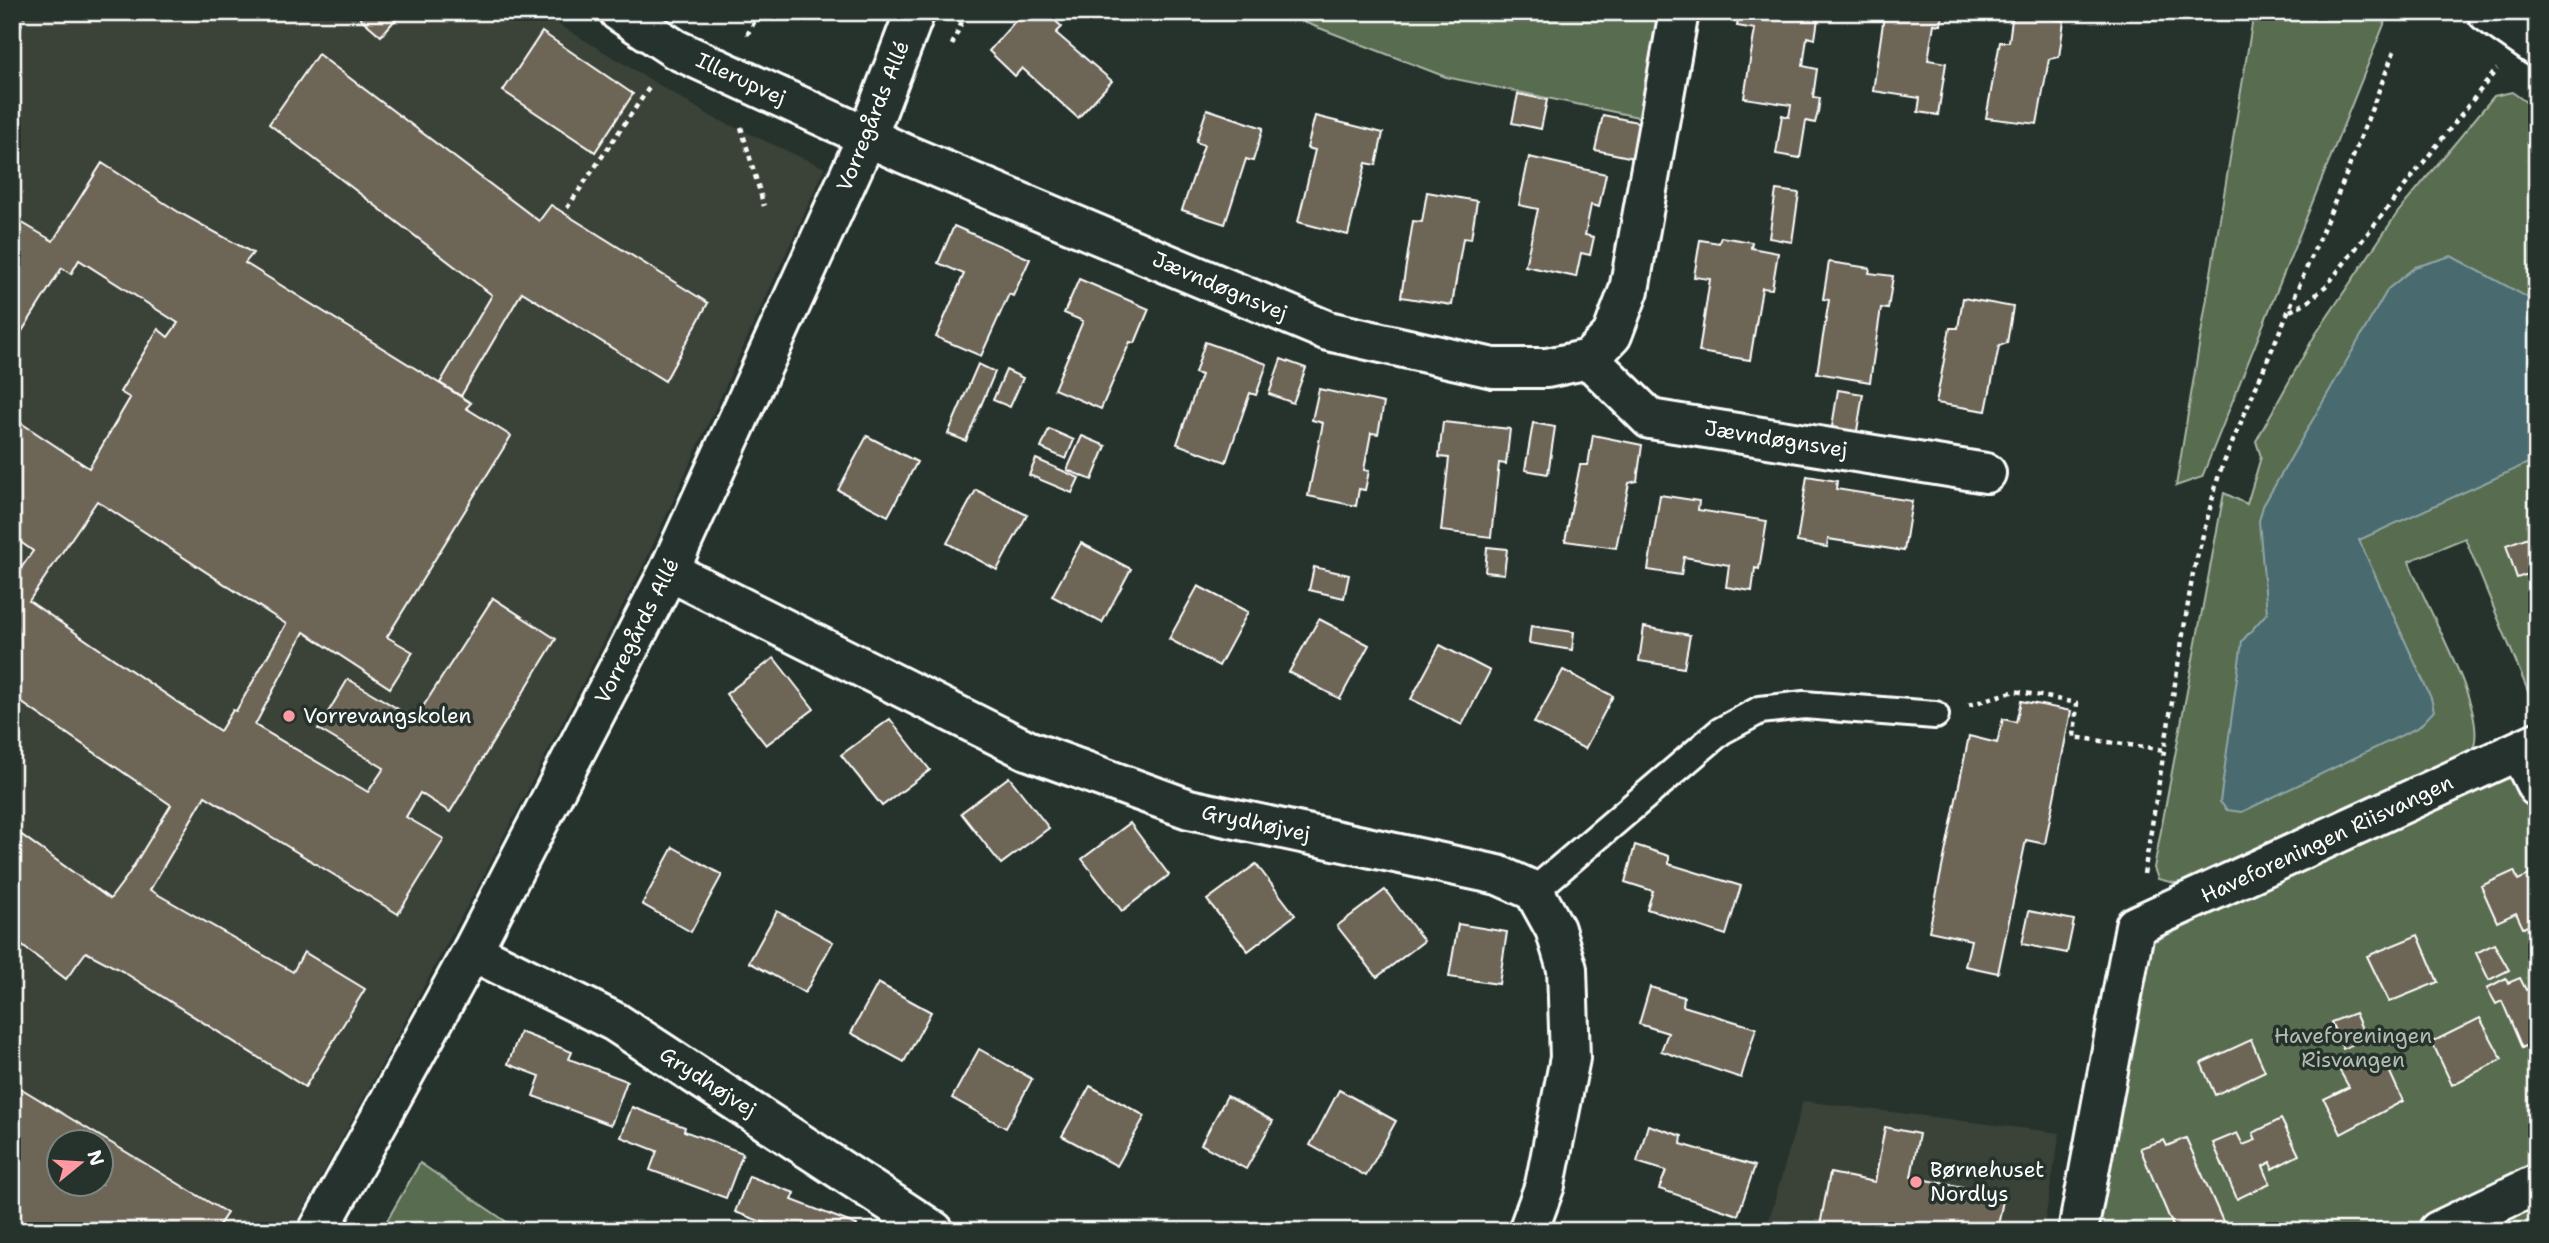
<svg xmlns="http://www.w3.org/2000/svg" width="2549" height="1243" font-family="'Shantell Sans',sans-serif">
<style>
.built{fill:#3b4239;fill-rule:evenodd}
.green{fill:#586c50;stroke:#acb6a8;stroke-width:2}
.water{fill:#486b6e;stroke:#91a6a8;stroke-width:2}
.building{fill:#6d6556;stroke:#fff;stroke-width:2;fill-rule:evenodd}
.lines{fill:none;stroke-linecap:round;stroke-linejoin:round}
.service-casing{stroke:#fff;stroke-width:32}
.minor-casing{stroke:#fff;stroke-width:44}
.tertiary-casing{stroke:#fff;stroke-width:44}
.path{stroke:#fff;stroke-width:4.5;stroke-dasharray:5 5;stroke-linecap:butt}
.service{stroke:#26332d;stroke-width:26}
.minor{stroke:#26332d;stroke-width:38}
.tertiary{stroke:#26332d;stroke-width:38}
.poi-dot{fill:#ff9aa2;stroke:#26332d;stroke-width:2.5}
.labels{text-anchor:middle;stroke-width:7;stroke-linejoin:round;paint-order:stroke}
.street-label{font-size:21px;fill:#fff;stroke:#26332d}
.poi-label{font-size:21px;fill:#fff;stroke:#26332d;text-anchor:start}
.park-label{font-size:21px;fill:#b4bdb0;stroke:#26332d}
</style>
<rect width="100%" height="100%" fill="#26332d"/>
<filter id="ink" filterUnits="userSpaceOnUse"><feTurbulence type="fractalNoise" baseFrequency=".0143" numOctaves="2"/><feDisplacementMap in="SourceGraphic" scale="14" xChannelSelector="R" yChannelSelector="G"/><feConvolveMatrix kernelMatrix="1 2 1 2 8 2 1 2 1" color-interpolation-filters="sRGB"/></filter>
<g filter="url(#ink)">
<g class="built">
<path d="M12 12H538L712 117 825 168 646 560 486 871 292 1231H12ZM60 1142H102V1184H60Z"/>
<path d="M1803 1101 2060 1133 2043 1231H1766Z"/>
</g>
<g class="green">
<path d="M1278 12H1656L1659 14 1643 118 1446 77Z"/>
<path d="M2254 12H2389L2202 477 2176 486Z"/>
<path d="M2512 92 2537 110V713L2465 538 2409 561C2423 605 2486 704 2474 746 2472 752 2465 758 2461 763L2202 880 2174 883 2158 879 2154 868 2224 493 2247 504 2261 457 2256 441 2315 335 2398 212 2494 96Z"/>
<path d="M2537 762V1231H2094L2150 943Z"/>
<path d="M420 1163 520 1231H381Z"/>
</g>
<path class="water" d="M2451 256 2529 298 2537 306V459L2359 540 2431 698 2434 711 2419 727 2242 812 2227 810 2220 802 2242 641 2267 613 2259 521 2263 506 2388 289 2415 267Z"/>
<g class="building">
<path d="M365 12H402L381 36 360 18Z"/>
<path d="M1023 12H1046L1062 27 1056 33 1112 81 1078 118 1022 68 1015 76 989 51Z"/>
<path d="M1739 12H1819L1815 39 1807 37 1803 66 1817 69 1813 97 1820 98 1818 112 1815 123 1806 121 1800 158 1776 154 1782 115 1789 117 1791 105 1744 98 1755 29 1737 26Z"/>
<path d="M1868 12H1943L1941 25 1934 24 1928 60 1946 63 1938 115 1918 112 1920 98 1873 91 1884 16Z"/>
<path d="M2013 12 2064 21 2059 57 2049 59 2037 124 1986 118 2000 42H2009Z"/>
<path d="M542 32 633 94 595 152 503 91Z"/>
<path d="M318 54 539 221 551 205 708 303 665 381 522 292 461 396 440 383 492 295 269 124Z"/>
<path d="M1518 94 1547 100 1541 129 1512 123Z"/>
<path d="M1207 109 1263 128 1253 161 1246 159 1225 224 1182 210 1204 145 1196 142Z"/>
<path d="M1603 115 1642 123 1634 158 1595 150Z"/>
<path d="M1315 116 1383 133 1376 165 1366 163 1348 235 1298 222 1315 150 1307 148Z"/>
<path d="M1529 157 1606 174 1599 207 1591 205 1585 235 1594 237 1590 255 1581 253 1576 277 1525 266 1538 209 1519 205Z"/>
<path d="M102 163 180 213 253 253 245 263 471 403 466 408 511 436 387 637 413 652 390 688 304 632 255 725 368 792 384 768 318 729 348 679 415 719 493 598 556 639 450 812 420 793 406 817 444 839 398 914 205 796 150 890 293 972 304 952 365 989 305 1087 122 971 86 952 66 979 12 938V828L110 899 128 875 171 805 12 696V581L33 551 12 536V417L89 468 130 398 120 392 158 329 168 337 178 323 79 260 71 274 62 268 12 347V217L53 241ZM97 501 286 624 236 711 233 710 220 731 29 601Z"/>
<path d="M1776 190 1799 193 1792 242 1769 238Z"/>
<path d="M1427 192 1477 201 1471 239 1463 238 1452 305 1401 297 1413 221 1422 222Z"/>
<path d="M954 226 1030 259 1013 296 1009 294 981 356 936 337 964 274 938 263Z"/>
<path d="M1721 237 1752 242 1751 248 1778 253 1772 289 1762 288 1750 360 1699 352 1710 279 1694 277 1700 240 1719 243Z"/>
<path d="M1829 262 1870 268 1869 273 1893 276 1888 309 1881 308 1870 382 1817 373 1829 300 1823 299Z"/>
<path d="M1079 279 1149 309 1135 343 1130 342 1101 409 1054 389 1083 321 1064 313Z"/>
<path d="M1963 298 2013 307 2007 343 1999 346 1986 411 1936 403 1950 328H1958Z"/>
<path d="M1205 342 1267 364 1256 395 1250 393 1226 462 1177 444 1201 375 1195 373Z"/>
<path d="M1281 359 1306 368 1293 403 1269 394Z"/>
<path d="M978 364 995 372 966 441 948 434Z"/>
<path d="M1006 370 1023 378 1010 407 993 400Z"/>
<path d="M1319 389 1384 403 1378 434 1371 433 1364 470 1369 471 1365 490 1359 489 1356 506 1308 496 1323 423 1312 420Z"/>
<path d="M1838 390 1863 394 1856 437 1831 433Z"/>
<path d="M1443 422 1510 429 1506 464 1499 463 1491 537 1441 531 1449 458 1439 457Z"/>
<path d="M1533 423 1555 427 1548 474 1525 470Z"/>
<path d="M1049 429 1074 440 1066 459 1041 448Z"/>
<path d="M1593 435 1642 445 1637 481 1629 483 1616 548 1565 541 1580 465H1588Z"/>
<path d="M867 436 917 462 888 516 838 490Z"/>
<path d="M1082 436 1106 446 1092 480 1067 470Z"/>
<path d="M1036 459 1079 478 1072 493 1029 475Z"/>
<path d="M1807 476 1837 481 1836 489 1912 501 1904 551 1828 539 1827 547 1797 542Z"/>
<path d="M976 490 1027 515 997 570 947 543Z"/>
<path d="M1660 495 1699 501 1698 510 1767 521 1759 569 1755 568 1752 591 1726 587 1729 565 1684 557 1681 575 1648 570Z"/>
<path d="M2537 534V571L2517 578 2506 545Z"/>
<path d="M1081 543 1131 569 1102 623 1052 596Z"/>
<path d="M1487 547 1507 549 1504 574 1485 572Z"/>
<path d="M1314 567 1349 575 1344 598 1309 590Z"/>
<path d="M1198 586 1248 612 1219 666 1169 639Z"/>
<path d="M1319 619 1369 645 1340 699 1289 672Z"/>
<path d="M1531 626 1574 632 1572 650 1529 643Z"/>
<path d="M1644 627 1690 635 1684 668 1639 661Z"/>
<path d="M1440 645 1490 671 1462 725 1411 699Z"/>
<path d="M774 658 814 709 766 745 726 694Z"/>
<path d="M1563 670 1613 696 1585 749 1534 723Z"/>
<path d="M2021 701 2071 711 2045 844 2026 840 1998 973 1965 966 1971 940 1929 931 1969 736 1997 743 2003 719 2016 722Z"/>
<path d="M890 719 930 770 882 806 841 755Z"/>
<path d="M1009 777 1049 828 1001 864 961 813Z"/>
<path d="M1130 823 1169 875 1122 911 1082 859Z"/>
<path d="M1635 845 1669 856V864L1741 886 1726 935 1647 909 1653 891 1625 882Z"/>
<path d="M673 847 722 875 691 932 642 904Z"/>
<path d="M1256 864 1295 915 1248 951 1207 900Z"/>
<path d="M2514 871 2518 880 2536 872 2537 874V922L2523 928 2516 913 2497 922 2481 886Z"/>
<path d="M1385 890 1424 941 1377 977 1337 926Z"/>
<path d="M777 911 833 942 805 993 749 962Z"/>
<path d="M2029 911 2074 920 2067 953 2022 944Z"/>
<path d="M1458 924 1507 932 1499 984 1449 977Z"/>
<path d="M2418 935 2438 982 2389 1002 2367 956Z"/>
<path d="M2494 944 2509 970 2489 980 2476 953Z"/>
<path d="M2506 978 2508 983 2520 978 2526 990 2537 985V1040L2522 1048 2502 1001 2496 1004 2487 988Z"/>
<path d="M878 983 931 1012 904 1062 851 1033Z"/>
<path d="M1650 987 1684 997 1683 1006 1756 1028 1741 1078 1661 1051 1668 1033 1639 1024Z"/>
<path d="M2355 1013 2366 1038 2343 1049 2331 1022Z"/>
<path d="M2480 1018 2502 1059 2452 1085 2432 1042Z"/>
<path d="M520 1032 572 1052 569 1059 627 1081 611 1125 533 1096 540 1076 508 1064Z"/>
<path d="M2251 1040 2265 1071 2215 1095 2201 1063Z"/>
<path d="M979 1049 1032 1079 1006 1128 952 1098Z"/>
<path d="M2364 1056 2373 1074 2388 1068 2403 1101 2341 1134 2324 1099 2349 1087 2340 1071Z"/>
<path d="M12 1083 227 1213 215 1231H12ZM60 1142H102V1184H60Z"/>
<path d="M1090 1086 1145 1116 1117 1166 1062 1136Z"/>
<path d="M1339 1090 1396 1121 1366 1176 1310 1145Z"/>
<path d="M1227 1096 1273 1121 1246 1169 1201 1144Z"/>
<path d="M632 1107 685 1127 684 1131 743 1153 726 1198 650 1170 657 1151 621 1137Z"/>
<path d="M2281 1119 2299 1155 2272 1169 2271 1162 2263 1166 2270 1183 2237 1199 2213 1143 2237 1133 2243 1145 2256 1140 2253 1133Z"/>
<path d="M1648 1125 1682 1136 1681 1144 1755 1166 1738 1215 1659 1189 1666 1171 1637 1162Z"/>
<path d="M1885 1127 1919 1134 1911 1177 2004 1195 1997 1231H1819L1830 1173 1875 1182Z"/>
<path d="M2186 1138 2225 1226 2215 1231H2175L2140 1148 2164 1140 2167 1146Z"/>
<path d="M749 1176 795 1193 792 1200 857 1225 854 1231H765L768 1224 735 1212Z"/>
</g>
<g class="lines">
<g class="service-casing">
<path id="service" d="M1534 891 1721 731 1760 710 1804 705 1935 715"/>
</g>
<g class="minor-casing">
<g id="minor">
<path d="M619 12 675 49 905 154 1328 331 1493 368H1547L1589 359 1612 335 1629 290 1679 12"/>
<path d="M1589 359 1650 419 1986 473"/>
<path d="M669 571 1027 750 1189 809 1498 875 1534 891 1555 929 1567 969 1570 1058 1545 1185 1528 1231"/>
<path d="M2519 751 2537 787"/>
<path d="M472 951 615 1022 934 1231"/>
<path d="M318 1231 472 951 669 571 867 137 915 12"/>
<path d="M2078 1231 2135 926 2537 742"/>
<path d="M2438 1231 2537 1184"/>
</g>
</g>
<g class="tertiary-casing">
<path id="tertiary" d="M2487 12 2537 47"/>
</g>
<g class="path">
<path d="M747 35 760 12"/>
<path d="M952 45 966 12"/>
<path d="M12 46 25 12"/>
<path d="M741 127 764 206"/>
<path d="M567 208 651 85"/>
<path d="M2290 311 2309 301 2327 285 2497 69"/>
<path d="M1969 705 2015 691 2077 703 2074 737 2165 750"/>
<path d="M2144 874 2193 573 2219 474 2344 180 2395 49"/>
</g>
<use href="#service" class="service"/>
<use href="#minor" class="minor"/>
<use href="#tertiary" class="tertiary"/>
</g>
</g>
<g class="poi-dot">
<circle cx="289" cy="716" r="7"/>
<circle cx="1916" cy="1182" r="7"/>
</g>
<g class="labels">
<g class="street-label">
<text transform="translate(741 79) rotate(25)" y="7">Illerupvej</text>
<text transform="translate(873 116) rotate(-68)" y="7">Vorregårds Allé</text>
<text transform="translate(1220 286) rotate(23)" y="7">Jævndøgnsvej</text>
<text transform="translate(1776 439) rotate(9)" y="7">Jævndøgnsvej</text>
<text transform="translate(637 631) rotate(-63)" y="7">Vorregårds Allé</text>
<text transform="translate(1256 823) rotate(12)" y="7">Grydhøjvej</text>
<text transform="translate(2327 839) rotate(-25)" y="7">Haveforeningen Riisvangen</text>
<text transform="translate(708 1082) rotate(33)" y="7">Grydhøjvej</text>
</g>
<g class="poi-label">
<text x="303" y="723">Vorrevangskolen</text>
<text x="1930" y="1177">Børnehuset<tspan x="1930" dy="24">Nordlys</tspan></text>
</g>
<g class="park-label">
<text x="2353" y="1043">Haveforeningen<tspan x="2353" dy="24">Risvangen</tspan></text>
</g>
</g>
<rect width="2549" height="1243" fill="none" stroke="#26332d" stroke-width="42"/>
<rect x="21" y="21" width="2507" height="1201" fill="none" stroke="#fff" stroke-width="2.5" filter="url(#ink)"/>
<g transform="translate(80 1163) rotate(72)"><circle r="33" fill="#26332d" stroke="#7d8581" stroke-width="2"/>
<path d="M0-5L12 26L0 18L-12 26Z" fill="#ff9aa2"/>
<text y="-10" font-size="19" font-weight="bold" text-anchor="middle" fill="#ffffff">N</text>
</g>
</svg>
